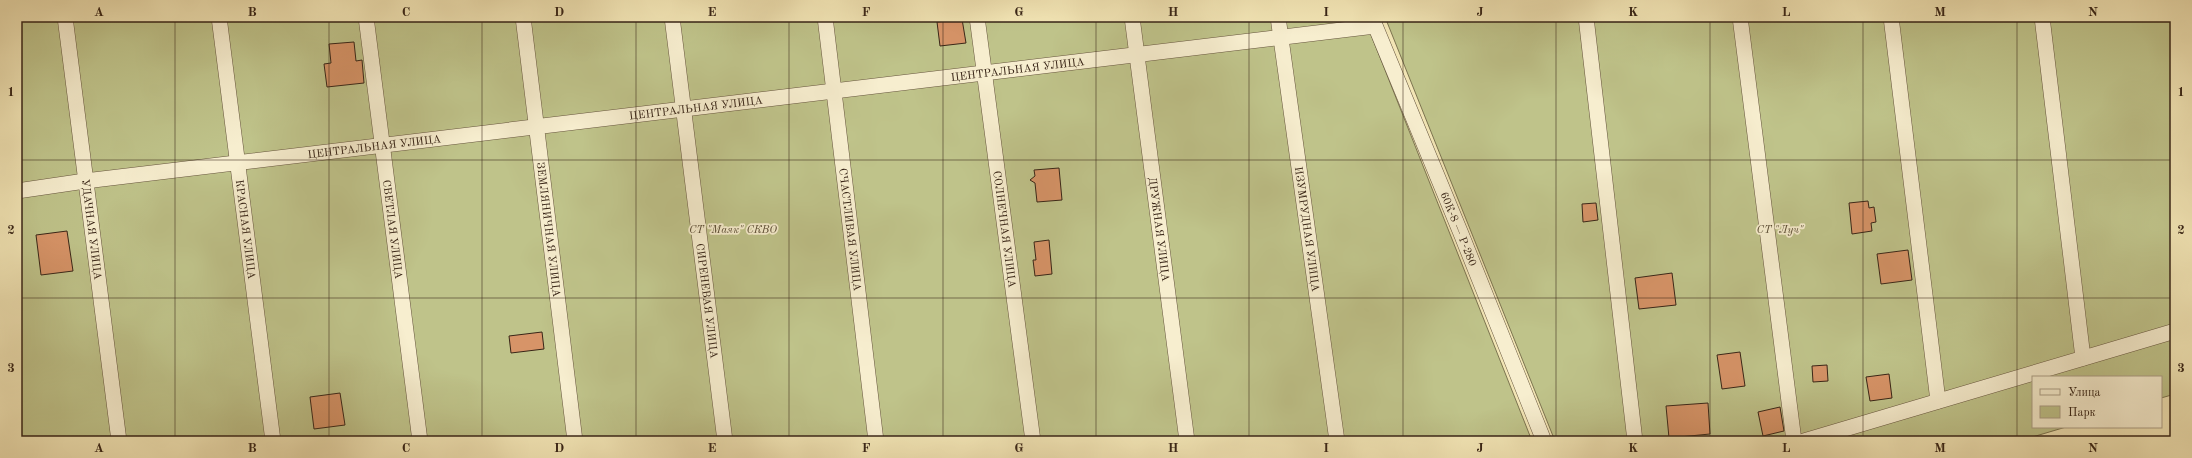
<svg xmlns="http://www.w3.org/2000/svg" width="2192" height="458" font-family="'Old Standard TT',serif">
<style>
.green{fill:#bfc38a;stroke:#7c7450}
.building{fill:#d79468;stroke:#382517}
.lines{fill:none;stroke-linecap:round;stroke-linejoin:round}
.minor-casing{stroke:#66553e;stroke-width:16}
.minor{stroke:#f7eecf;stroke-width:15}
.grid{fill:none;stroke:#382517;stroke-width:1;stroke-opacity:0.55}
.labels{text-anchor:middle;stroke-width:3.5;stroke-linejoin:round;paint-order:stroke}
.street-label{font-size:11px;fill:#382517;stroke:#f7eecf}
.park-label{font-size:11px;font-style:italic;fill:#5a4c34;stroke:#f7eecf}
.neatline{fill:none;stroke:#382517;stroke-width:1.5}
.grid-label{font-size:13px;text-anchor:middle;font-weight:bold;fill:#382517}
</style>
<rect width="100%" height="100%" fill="#f2e5b5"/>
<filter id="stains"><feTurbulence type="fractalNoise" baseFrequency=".005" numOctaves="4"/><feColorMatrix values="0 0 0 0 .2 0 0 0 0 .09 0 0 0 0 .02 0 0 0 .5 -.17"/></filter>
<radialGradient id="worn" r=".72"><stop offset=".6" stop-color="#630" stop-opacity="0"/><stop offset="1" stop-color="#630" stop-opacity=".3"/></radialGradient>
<g class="green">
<path d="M17 17H1364L1532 441H17Z"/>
<path d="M1385 17H2175V394L2161 398V377H2033V427H2066L2019 441H1555Z"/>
</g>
<g class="building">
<path d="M962 19 966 43 940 46 937 22Z"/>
<path d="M354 42 356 61 362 60 364 83 327 87 324 64 331 63 329 44Z"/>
<path d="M1059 168 1062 200 1037 202 1035 183 1030 180 1035 176 1034 170Z"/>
<path d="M1868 201 1869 208 1874 207 1876 222 1871 223 1872 231 1852 234 1849 203Z"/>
<path d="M1596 203 1598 220 1583 222 1582 204Z"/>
<path d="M67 231 73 271 41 275 36 235Z"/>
<path d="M1049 240 1052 274 1035 276 1033 260H1036L1034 242Z"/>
<path d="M1908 250 1912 280 1881 284 1877 254Z"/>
<path d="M1672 273 1676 305 1639 309 1635 278Z"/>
<path d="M542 332 544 349 511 353 509 336Z"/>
<path d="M1740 352 1745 386 1722 389 1717 355Z"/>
<path d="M1827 365 1828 381 1813 382 1812 366Z"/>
<path d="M1889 374 1892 398 1870 401 1866 377Z"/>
<path d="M340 393 345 425 314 429 310 397Z"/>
<path d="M1708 403 1710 434 1669 438 1666 406Z"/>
<path d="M1780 407 1784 431 1763 436 1758 412Z"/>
</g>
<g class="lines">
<g class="minor-casing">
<g id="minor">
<path id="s1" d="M65 17 119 441"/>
<path id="s2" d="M219 17 273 441"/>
<path id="s3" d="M366 17 420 441"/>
<path id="s4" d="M523 17 575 441"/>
<path id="s5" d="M672 17 725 441"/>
<path id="s6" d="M825 17 876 441"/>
<path id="s7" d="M977 17 1033 441"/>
<path id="s8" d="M1132 17 1187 441"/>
<path id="s9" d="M1278 17 1337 441"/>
<path d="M1586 17 1635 441"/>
<path d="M1740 17 1794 441"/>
<path d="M1891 17 1938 401"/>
<path d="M2042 17 2083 358"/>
<path id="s10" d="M1372 18 1462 236 1544 441"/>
<path id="s11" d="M17 191 85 181 1375 26"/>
<path d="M1804 441 2175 331"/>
</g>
</g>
<use href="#minor" class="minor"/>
</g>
<path class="grid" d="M175 17V441M329 17V441M482 17V441M636 17V441M789 17V441M943 17V441M1096 17V441M1249 17V441M1403 17V441M1556 17V441M1710 17V441M1863 17V441M2017 17V441M17 160H2175M17 298H2175"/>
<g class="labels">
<g class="street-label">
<text dy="4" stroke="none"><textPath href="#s11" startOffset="1008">ЦЕНТРАЛЬНАЯ УЛИЦА</textPath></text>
<text dy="4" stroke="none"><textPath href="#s11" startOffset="684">ЦЕНТРАЛЬНАЯ УЛИЦА</textPath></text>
<text dy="4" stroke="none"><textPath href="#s11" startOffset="360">ЦЕНТРАЛЬНАЯ УЛИЦА</textPath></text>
<text dy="4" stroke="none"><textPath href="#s10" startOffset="228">60К-8 — Р-280</textPath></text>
<text dy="4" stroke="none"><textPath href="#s1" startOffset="214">УДАЧНАЯ УЛИЦА</textPath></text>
<text dy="4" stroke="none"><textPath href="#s2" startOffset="214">КРАСНАЯ УЛИЦА</textPath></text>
<text dy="4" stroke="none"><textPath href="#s3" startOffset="214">СВЕТЛАЯ УЛИЦА</textPath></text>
<text dy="4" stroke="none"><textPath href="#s4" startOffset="214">ЗЕМЛЯНИЧНАЯ УЛИЦА</textPath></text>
<text dy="4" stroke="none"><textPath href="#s6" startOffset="214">СЧАСТЛИВАЯ УЛИЦА</textPath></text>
<text dy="4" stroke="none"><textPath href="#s7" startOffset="214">СОЛНЕЧНАЯ УЛИЦА</textPath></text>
<text dy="4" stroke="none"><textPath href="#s8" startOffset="214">ДРУЖНАЯ УЛИЦА</textPath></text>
<text dy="4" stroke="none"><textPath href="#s9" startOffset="214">ИЗУМРУДНАЯ УЛИЦА</textPath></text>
<text dy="4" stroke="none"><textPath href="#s5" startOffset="286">СИРЕНЕВАЯ УЛИЦА</textPath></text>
</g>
<g class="park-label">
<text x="733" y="233">СТ "Маяк" СКВО</text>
<text x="1780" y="233">СТ "Луч"</text>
</g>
</g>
<rect width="2192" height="458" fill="none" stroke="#f2e5b5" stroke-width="44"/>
<rect x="2032" y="376" width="130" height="52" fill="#f7eecf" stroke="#ab9e85"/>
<rect x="2040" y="389" width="20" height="6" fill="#f7eecf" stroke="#ab9e85"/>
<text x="2068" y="396" font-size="12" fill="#382517">Улица</text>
<rect x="2040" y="406" width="20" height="12" fill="#bfc38a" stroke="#ab9e85"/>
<text x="2068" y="416" font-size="12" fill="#382517">Парк</text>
<rect x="22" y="22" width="2148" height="414" class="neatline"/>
<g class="grid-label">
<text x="99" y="16">A</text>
<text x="252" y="16">B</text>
<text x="406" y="16">C</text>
<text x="559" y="16">D</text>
<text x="712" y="16">E</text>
<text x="866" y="16">F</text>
<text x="1019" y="16">G</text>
<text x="1173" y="16">H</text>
<text x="1326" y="16">I</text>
<text x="1480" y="16">J</text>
<text x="1633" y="16">K</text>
<text x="1786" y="16">L</text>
<text x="1940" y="16">M</text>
<text x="2093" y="16">N</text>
<text x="11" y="96">1</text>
<text x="2181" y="96">1</text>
<text x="11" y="234">2</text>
<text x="2181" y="234">2</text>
<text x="11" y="372">3</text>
<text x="2181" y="372">3</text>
<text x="99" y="452">A</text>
<text x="252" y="452">B</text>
<text x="406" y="452">C</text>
<text x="559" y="452">D</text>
<text x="712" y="452">E</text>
<text x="866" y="452">F</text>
<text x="1019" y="452">G</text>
<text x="1173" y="452">H</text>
<text x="1326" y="452">I</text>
<text x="1480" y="452">J</text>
<text x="1633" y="452">K</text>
<text x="1786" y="452">L</text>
<text x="1940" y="452">M</text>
<text x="2093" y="452">N</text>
</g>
<rect width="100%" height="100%" filter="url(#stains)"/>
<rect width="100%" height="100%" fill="url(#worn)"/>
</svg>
